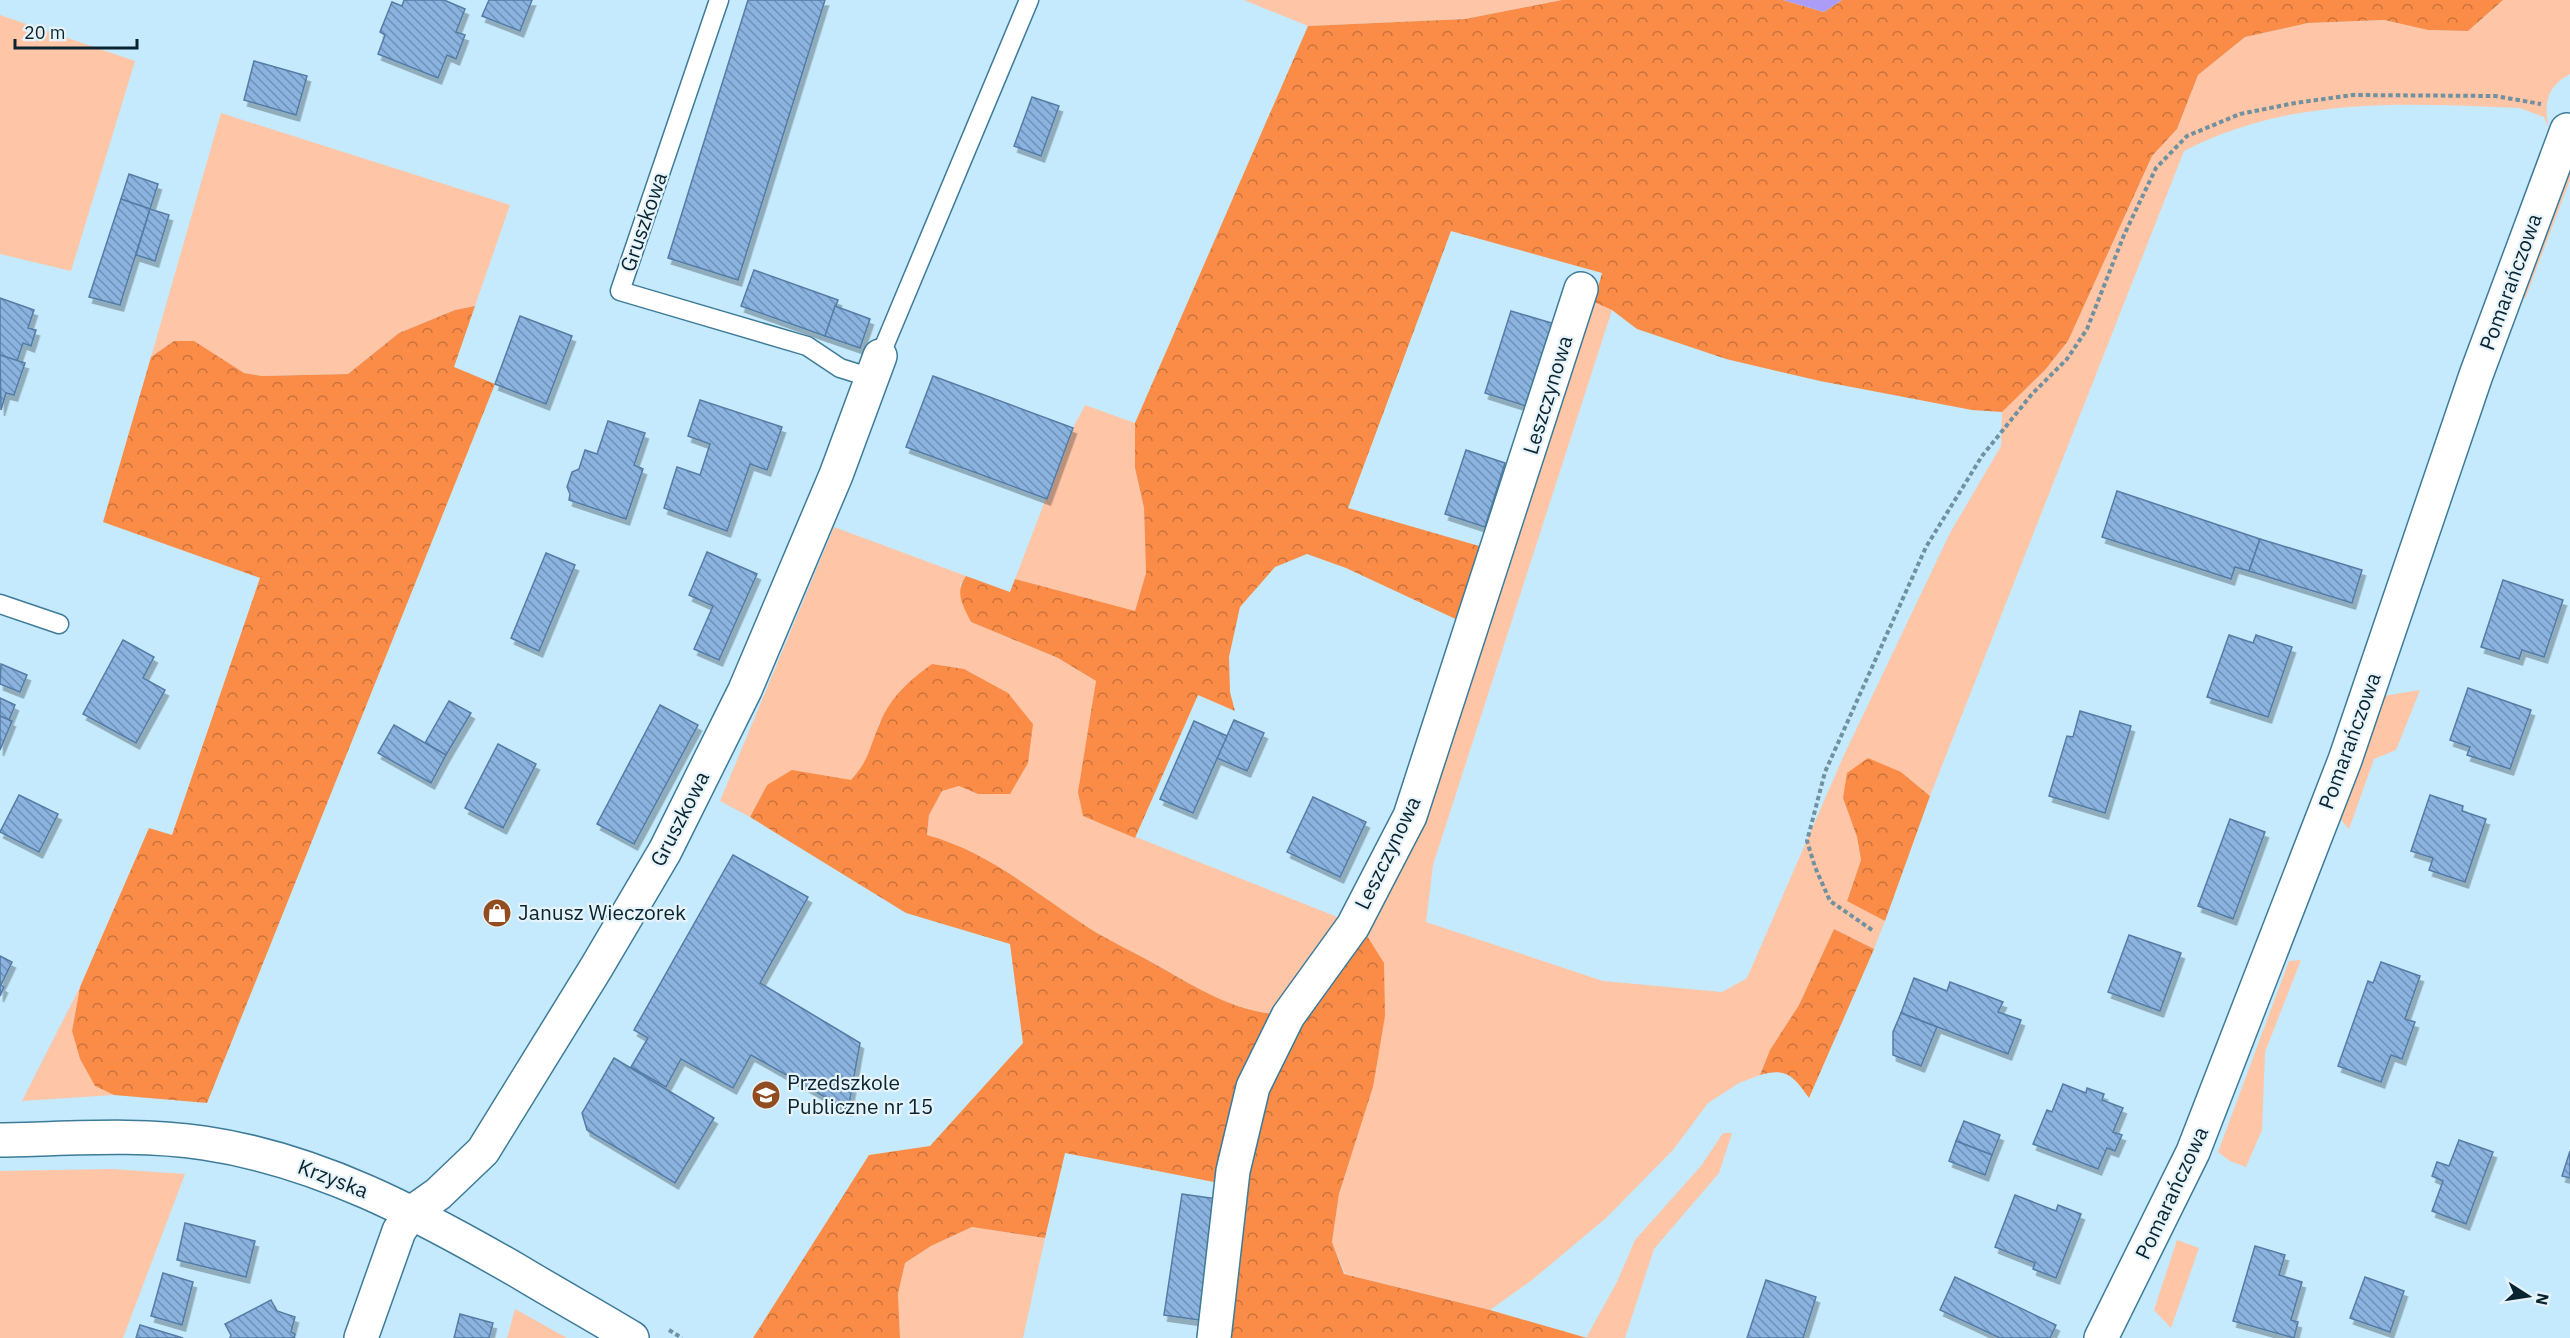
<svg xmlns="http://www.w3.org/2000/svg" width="2570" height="1338" font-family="'IBM Plex Sans',sans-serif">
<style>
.grass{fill:#fec6a7}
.forest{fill:url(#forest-crowns)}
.water{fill:#ab9df5}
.building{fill:url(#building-back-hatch);stroke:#547ca5;stroke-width:1.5;filter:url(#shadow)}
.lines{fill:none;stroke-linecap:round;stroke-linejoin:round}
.lane-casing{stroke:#3d7b98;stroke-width:21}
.street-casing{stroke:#3d7b98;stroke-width:36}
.secondary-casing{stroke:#3d7b98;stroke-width:36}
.path{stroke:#7091a0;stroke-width:4;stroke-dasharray:4.5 3;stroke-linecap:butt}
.lane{stroke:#fff;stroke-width:18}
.street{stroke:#fff;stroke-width:33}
.secondary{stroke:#fff;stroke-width:33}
.labels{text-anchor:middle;stroke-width:4.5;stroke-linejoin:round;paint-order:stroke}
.street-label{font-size:21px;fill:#092430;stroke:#e6f3f9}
.poi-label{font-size:21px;fill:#092430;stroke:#e6f3f9;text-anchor:start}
</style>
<defs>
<pattern id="forest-crowns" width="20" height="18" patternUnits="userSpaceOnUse" patternTransform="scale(1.5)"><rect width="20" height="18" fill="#fa8c47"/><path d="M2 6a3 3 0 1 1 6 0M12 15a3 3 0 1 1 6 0" fill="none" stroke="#c9723c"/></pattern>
<pattern id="building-back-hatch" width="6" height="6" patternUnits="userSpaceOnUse" patternTransform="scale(1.5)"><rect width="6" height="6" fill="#8ab3df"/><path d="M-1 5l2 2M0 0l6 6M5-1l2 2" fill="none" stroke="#6f91b5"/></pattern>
<filter id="shadow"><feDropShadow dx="3.5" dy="6" stdDeviation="0" flood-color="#0004"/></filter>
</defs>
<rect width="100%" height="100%" fill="#c5eafd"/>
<g class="grass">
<path d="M1244 0H1562L1465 19 1308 26Z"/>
<path d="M2503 0H2570V74C2547 86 2543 104 2549 128L2544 117 2520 108C2405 103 2290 96 2184 151L1930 796 1901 772 1843 798 1857 837 1861 860 1847 900 1885 921 1874 949 1834 929 1799 1005 1770 1050 1760 1075 1739 1083 1708 1103 1673 1150 1606 1218 1532 1280 1490 1310 1345 1274 1332 1242 1339 1194 1373 1087 1362 928 1594 302 1612 310 1433 865 1426 922 1603 981 1722 992 1747 978 1844 755 1950 533 2001 446 2002 412 2045 370 2068 341 2152 156 2177 129 2198 75 2245 37 2308 23 2384 20 2428 30 2468 31Z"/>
<path d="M0 15 135 61 71 271 0 254Z"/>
<path d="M221 113 510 205 475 306 455 310 399 333 348 374 262 376 244 373 221 360 174 341 151 357Z"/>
<path d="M2570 148V180L2525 299 2518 288Z"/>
<path d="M1085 405 1135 423V468L1144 508 1146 573 1135 612 1015 579 1073 428Z"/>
<path d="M834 527 966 576 960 585 971 622 1058 658 1096 681 1083 816 1345 920 1275 1014C1234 1010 1201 991 1166 970 1141 955 1113 944 1089 928 1037 894 989 852 927 836L929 815 942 791 959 786 978 794 880 721 866 765 851 781 824 776 767 785 750 817 720 801Z"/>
<path d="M2420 690 2396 750 2374 759 2349 829 2341 820 2383 696Z"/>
<path d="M2301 960 2265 1052 2262 1130 2246 1167 2230 1161 2218 1152 2289 961Z"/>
<path d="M80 987 72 1031 80 1059 95 1086 114 1095 22 1101Z"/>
<path d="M1723 1133H1732L1719 1173 1654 1249 1625 1338H1586L1617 1282 1635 1240 1701 1166Z"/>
<path d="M112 1169 185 1174 123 1338H0V1171Z"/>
<path d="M972 1227 1045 1238 1023 1338H900L898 1294 905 1263 931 1246Z"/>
<path d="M2177 1240 2199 1248 2171 1328 2154 1310Z"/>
<path d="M515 1309 567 1338H507Z"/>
</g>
<g class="forest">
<path d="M1562 0H1783L1824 12 1842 0H2503L2468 31 2428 30 2384 20 2308 23 2245 37 2198 75 2177 129 2152 156 2068 341 2045 370 2002 412 1972 410 1820 381 1726 359 1637 329 1612 310 1594 302 1602 273 1451 231 1348 508 1486 548 1462 622 1346 568 1307 554 1275 567 1240 607 1229 657 1230 692 1235 711 1198 695 1135 838 1083 816 1078 792 1096 681 1058 658 971 622C963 605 954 593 966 576L1010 592 1015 579 1135 611 1146 573 1144 508 1135 468V423L1308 26 1465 19Z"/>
<path d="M475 306 454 367 495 384 207 1103 114 1095 95 1086 80 1059 72 1031 80 987 149 828 172 835 260 578 103 522 151 357 174 341H194L244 373 262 376 348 374 399 333 455 310Z"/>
<path d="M932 664 964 669 1008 693 1033 724 1028 763 1010 794H978L959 786 942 791 929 815 927 835C989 852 1037 894 1089 928 1112 943 1139 954 1162 968 1199 989 1232 1010 1275 1014L1219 1183 1065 1153 1045 1238 972 1227 931 1246 905 1263 898 1294 900 1338H753L869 1155 930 1146 1023 1043 1010 944 906 913 750 817 767 785 792 770 851 780C870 759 869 748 880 723 891 696 910 680 932 664Z"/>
<path d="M1868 758 1901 772 1930 796 1885 921 1847 901 1861 860 1857 837 1843 798 1847 773Z"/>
<path d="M1362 928 1384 963 1385 1016 1373 1087 1339 1194 1332 1242 1344 1274 1490 1310 1587 1338H1226L1244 1168 1264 1091 1312 999Z"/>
<path d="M1834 929 1874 949 1809 1098C1794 1077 1787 1067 1760 1075L1770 1050 1799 1005Z"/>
</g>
<path class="water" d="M1783 0H1842L1824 12Z"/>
<g class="building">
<path d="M404 0H444L465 9 456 32 465 35 456 59 447 55 438 78 378 54 385 35 380 32 392 2 402 6Z"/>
<path d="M489 0H532L520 31 482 16Z"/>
<path d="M748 0H825L738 280 668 258Z"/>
<path d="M254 61 307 76 296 115 244 100Z"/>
<path d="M1032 97 1059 106 1041 156 1014 146Z"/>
<path d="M129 174 158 184 150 209 121 199Z"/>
<path d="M121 199 150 209 120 305 89 297Z"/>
<path d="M150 209 169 215 155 261 136 255Z"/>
<path d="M754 270 838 300 825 336 741 306Z"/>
<path d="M0 298 34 310 28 328 36 330 31 346 23 343 17 361 0 355Z"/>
<path d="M835 306 870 319 860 348 825 336Z"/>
<path d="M1511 311 1555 324 1526 406 1485 393Z"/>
<path d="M520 316 572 336 546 404 495 384Z"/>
<path d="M0 355 25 363 14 395 6 393 1 410Z"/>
<path d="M933 376 1073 428 1047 499 906 447Z"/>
<path d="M700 400 782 427 767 470 750 464 727 531 664 508 677 467 700 475 710 444 688 436Z"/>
<path d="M608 421 645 433 634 465 643 469 626 519 569 500 570 494 567 487 572 472 579 469 585 450 597 454Z"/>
<path d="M1466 450 1505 463 1485 527 1445 514Z"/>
<path d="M2117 491 2260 539 2249 571 2235 567 2231 579 2102 537Z"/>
<path d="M2260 539 2362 570 2352 603 2249 571Z"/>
<path d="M707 552 757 574 719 660 694 649 713 606 689 595Z"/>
<path d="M546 553 575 565 539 651 511 638Z"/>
<path d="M2503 580 2563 600 2544 657 2522 650 2519 659 2481 647Z"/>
<path d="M2229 635 2253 643 2256 635 2292 647 2268 717 2207 697Z"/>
<path d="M123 640 154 657 143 678 165 690 136 743 83 714Z"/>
<path d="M1 664 27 675 20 692 0 684Z"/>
<path d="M2468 688 2531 710 2510 769 2467 755 2470 747 2450 740Z"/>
<path d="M0 698 15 705 9 720 0 716Z"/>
<path d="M449 701 471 713 446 755 425 743Z"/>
<path d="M660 705 698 725 634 844 597 824Z"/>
<path d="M2080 711 2131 726 2105 813 2049 796 2067 736 2073 737Z"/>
<path d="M0 716 12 721 0 750Z"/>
<path d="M1234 720 1264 733 1247 771 1217 758Z"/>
<path d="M1194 721 1227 736 1193 813 1160 799Z"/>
<path d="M394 725 446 755 431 783 378 753Z"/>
<path d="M498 744 536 764 503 828 465 808Z"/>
<path d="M19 795 58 814 39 852 0 832Z"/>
<path d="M2430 795 2463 806 2462 811 2486 819 2465 882 2429 870 2433 858 2411 851Z"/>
<path d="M1313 797 1366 822 1340 877 1287 852Z"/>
<path d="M2230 819 2265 832 2233 919 2198 906Z"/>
<path d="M733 855 808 897 760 983 860 1043 848 1110 751 1055 733 1088 681 1059 666 1087 631 1067 648 1038 634 1030Z"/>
<path d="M2129 935 2181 953 2160 1011 2108 992Z"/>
<path d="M0 956 12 962 1 985 4 987 0 996Z"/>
<path d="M2381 962 2420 976 2405 1019 2415 1022 2402 1059 2391 1055 2381 1082 2338 1066 2368 981 2373 983Z"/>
<path d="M1914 978 1947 991 1950 982 2003 1002 1998 1012 2021 1020 2008 1054 1901 1013Z"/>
<path d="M1901 1013 1937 1027 1921 1066 1893 1055V1032Z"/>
<path d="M614 1058 714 1118 675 1183 587 1130 582 1113Z"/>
<path d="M2063 1084 2086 1093 2087 1088 2104 1094 2102 1100 2123 1108 2113 1132 2122 1135 2115 1151 2107 1148 2098 1169 2033 1144 2047 1110 2052 1112Z"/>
<path d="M1964 1121 2000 1135 1992 1155 1956 1141Z"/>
<path d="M2459 1140 2493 1152 2466 1224 2432 1211 2443 1181 2432 1176 2437 1162 2449 1166Z"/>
<path d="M1956 1141 1992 1155 1985 1175 1949 1161Z"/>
<path d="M2570 1151V1178L2562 1176Z"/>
<path d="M1182 1194 1217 1199 1199 1320 1164 1315Z"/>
<path d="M2015 1195 2056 1211 2058 1205 2081 1214 2056 1278 2033 1269 2035 1263 1995 1247Z"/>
<path d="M185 1223 255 1241 246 1277 177 1260Z"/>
<path d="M2255 1246 2285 1255 2279 1275 2302 1282 2291 1320 2298 1322 2294 1338 2233 1321Z"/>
<path d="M163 1273 193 1282 182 1325 151 1316Z"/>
<path d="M1955 1277 2056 1325 2050 1338H2000L1940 1310Z"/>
<path d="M2365 1277 2404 1291 2390 1332 2350 1318Z"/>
<path d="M1766 1280 1816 1297 1803 1338H1747Z"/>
<path d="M271 1300 277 1311 295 1317 291 1332 295 1334 294 1338H230L231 1335 225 1324Z"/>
<path d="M460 1314 493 1323 489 1338H454Z"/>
<path d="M140 1325 183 1338H136Z"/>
</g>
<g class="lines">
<g class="lane-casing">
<g id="lane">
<path d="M719 0 620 291 807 346 840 368 872 378"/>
<path d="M880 356 1029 0"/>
<path d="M0 604 59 624"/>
</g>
</g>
<g class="street-casing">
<g id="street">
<path d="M361 1338 399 1231 411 1213 438 1194 483 1151 596 968 665 851 745 690 836 475 880 356"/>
<path d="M1214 1338 1233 1171 1253 1087 1288 1016 1353 926 1410 816 1581 289"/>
<path d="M2101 1338 2193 1152 2345 760 2476 375 2567 130"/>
</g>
</g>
<g class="secondary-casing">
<path id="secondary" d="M0 1140C68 1139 137 1133 204 1143 319 1160 419 1214 518 1271 556 1294 594 1315 632 1338"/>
</g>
<g class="path">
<path d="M1872 930 1830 901 1815 867 1807 841 1825 772 1926 547 1982 456 2032 394 2067 359 2087 329 2124 235 2156 168 2187 136 2240 114 2295 103 2353 95 2495 96 2541 104"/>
<path d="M669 1330 682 1338"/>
</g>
<use href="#lane" class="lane"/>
<use href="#street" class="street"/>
<use href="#secondary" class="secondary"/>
</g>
<defs>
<g id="shop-disc" transform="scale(1.5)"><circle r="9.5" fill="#914c20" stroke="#e6f3f9"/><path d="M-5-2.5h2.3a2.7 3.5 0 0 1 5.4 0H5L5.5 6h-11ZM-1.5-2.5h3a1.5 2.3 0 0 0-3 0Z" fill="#fff"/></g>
<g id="school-disc" transform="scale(1.5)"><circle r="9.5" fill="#914c20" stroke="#e6f3f9"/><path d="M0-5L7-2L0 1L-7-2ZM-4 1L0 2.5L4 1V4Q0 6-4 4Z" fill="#fff"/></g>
</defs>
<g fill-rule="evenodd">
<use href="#shop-disc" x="497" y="913"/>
<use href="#school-disc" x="766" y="1095"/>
</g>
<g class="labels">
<g class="street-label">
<text transform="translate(644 222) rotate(-71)" y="7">Gruszkowa</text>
<text transform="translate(2511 282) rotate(-70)" y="7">Pomarańczowa</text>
<text transform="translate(1548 395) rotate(-73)" y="7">Leszczynowa</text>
<text transform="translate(2350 741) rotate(-70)" y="7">Pomarańczowa</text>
<text transform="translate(680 819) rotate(-63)" y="7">Gruszkowa</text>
<text transform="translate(1388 853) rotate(-64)" y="7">Leszczynowa</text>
<text transform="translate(333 1179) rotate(21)" y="7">Krzyska</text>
<text transform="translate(2172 1193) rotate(-65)" y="7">Pomarańczowa</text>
</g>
<g class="poi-label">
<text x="518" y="920">Janusz Wieczorek</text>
<text x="787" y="1090">Przedszkole<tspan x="787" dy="24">Publiczne nr 15</tspan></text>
</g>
</g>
<g transform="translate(2528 1296) rotate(102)" stroke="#e6f3f9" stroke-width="4.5" paint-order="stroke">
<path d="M0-4.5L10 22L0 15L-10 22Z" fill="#092430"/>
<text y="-9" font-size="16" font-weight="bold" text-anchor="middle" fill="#092430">N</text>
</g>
<path d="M15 39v9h122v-9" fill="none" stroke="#092430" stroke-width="3"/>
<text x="24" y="39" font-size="18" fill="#092430" stroke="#e6f3f9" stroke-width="4.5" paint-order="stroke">20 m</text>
</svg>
